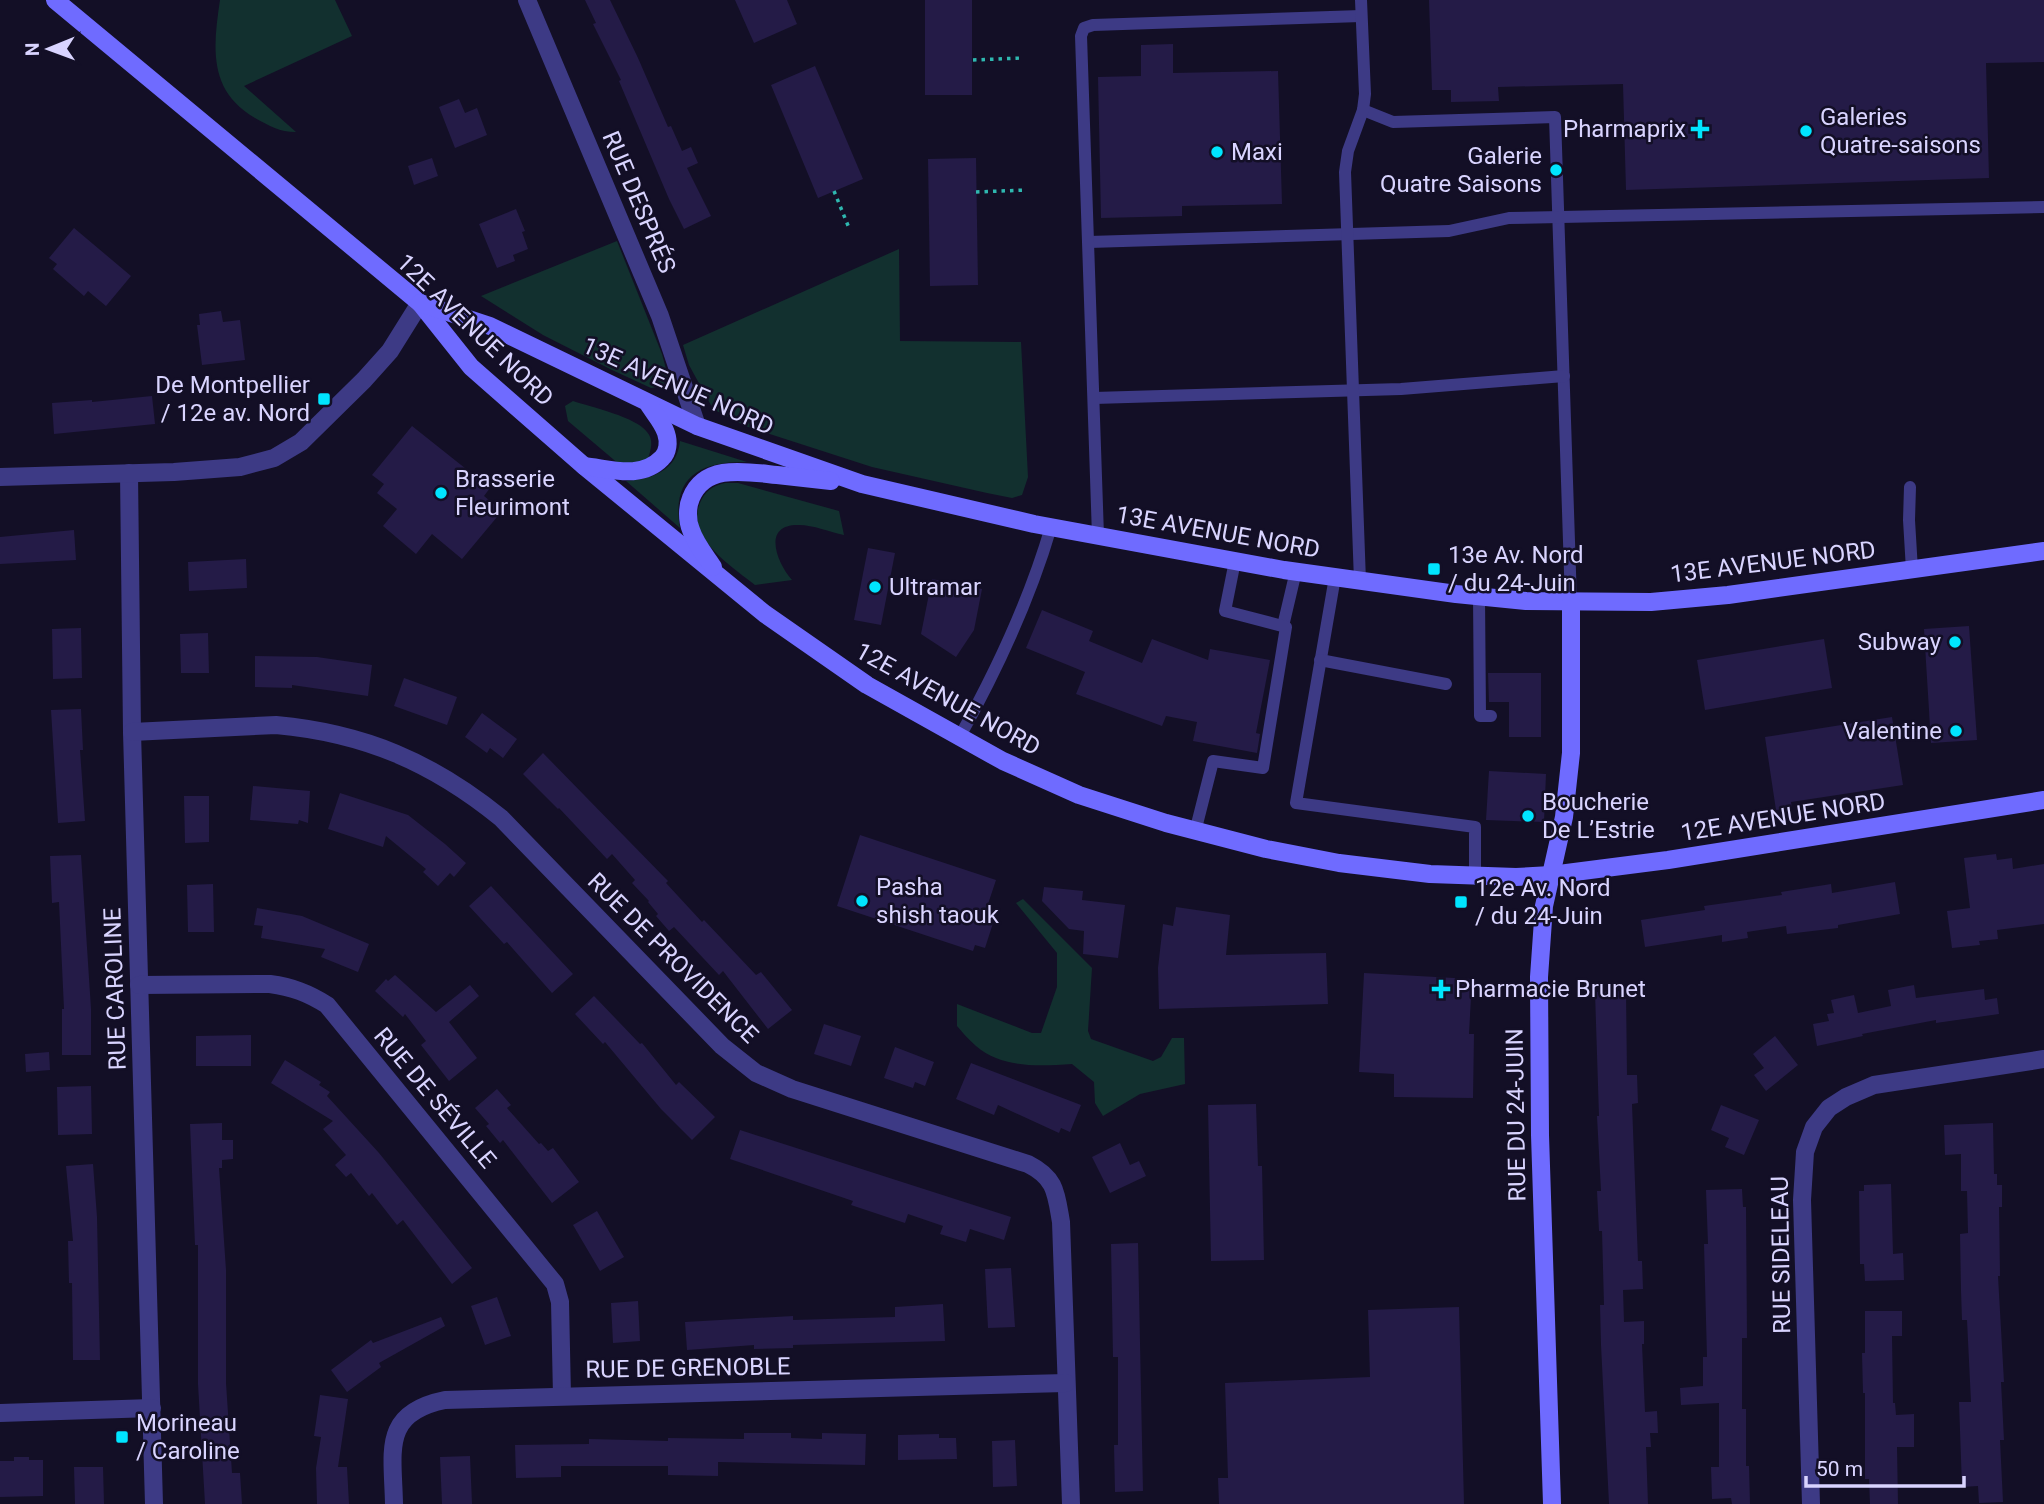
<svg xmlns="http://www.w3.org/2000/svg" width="2044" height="1504" font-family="Roboto,sans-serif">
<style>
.green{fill:#12302f}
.building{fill:#241b47}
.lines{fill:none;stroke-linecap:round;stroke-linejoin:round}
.path{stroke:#2fb8b0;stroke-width:3.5;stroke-dasharray:3.5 5;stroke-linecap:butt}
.lane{stroke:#3d3a85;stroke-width:12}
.street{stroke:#3d3a85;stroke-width:18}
.secondary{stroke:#6f6bff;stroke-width:18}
.poi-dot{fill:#00e5ff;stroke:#130f26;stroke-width:2.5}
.labels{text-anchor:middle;stroke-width:5;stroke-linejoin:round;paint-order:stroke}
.poi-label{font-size:24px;fill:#d9d4ff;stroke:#130f26;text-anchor:start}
.street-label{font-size:24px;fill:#d9d4ff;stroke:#130f26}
</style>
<rect width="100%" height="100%" fill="#130f26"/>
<g class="green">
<path d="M220 0H335L352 36 244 86 296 132C279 132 270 126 255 118 208 91 213 47 220 0Z"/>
<path d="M617 241 662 354 669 380 664 386 651 388 612 370 543 335 481 296Z"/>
<path d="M899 249 900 341 1021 342 1028 477 1022 495 1012 498 987 493 872 467 745 426 713 409 689 365 683 345Z"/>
<path d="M573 401C591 407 636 417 647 432 654 440 651 449 648 459L632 465H620L568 421 565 406Z"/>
<path d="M680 441 747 462C700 461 671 477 680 528L626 481C652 479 677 471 680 441Z"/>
<path d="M725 483H738L839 511 844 535C830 532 813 525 799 525 761 524 777 563 792 580L755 585C733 567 685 538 700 503 705 491 712 486 725 483Z"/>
<path d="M1023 899 1092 968 1088 1031 1091 1039 1153 1061 1161 1057 1172 1038H1184L1185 1084 1140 1094 1103 1116 1095 1103 1094 1082 1072 1064C1040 1066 1003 1069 976 1046 969 1040 963 1033 957 1026V1004L1032 1033H1041L1057 987V953L1016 903Z"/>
</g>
<g class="building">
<path d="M585 0H610L638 58 668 127 671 126 682 151 691 147 698 163 687 168 711 216 684 229 669 199 619 81 621 80 593 24 596 23Z"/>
<path d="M735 0H787L797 24 754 43Z"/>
<rect x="925" y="0" width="47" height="95"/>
<path d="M1429 0H2044V62L1986 63 1989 178 1626 190 1623 84 1498 87 1499 101 1451 102V90H1432Z"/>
<path d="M1173 44V73L1278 71 1282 204 1182 206V216L1101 218 1098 77 1141 76V45Z"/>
<path d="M815 66 863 179 818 198 771 85Z"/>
<path d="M459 99 465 113 477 108 487 135 455 148 439 107Z"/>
<path d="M432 158 438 176 414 185 408 166Z"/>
<path d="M976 158 978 285 930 286 928 159Z"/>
<path d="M516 209 525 231 522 232 528 249 513 255 515 261 497 268 479 224Z"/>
<path d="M74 228 131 276 106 306 88 291 84 296 53 269 57 264 49 258Z"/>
<path d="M221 311 223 322 240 320 245 360 202 365 197 325H200L199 314Z"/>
<path d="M152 396 155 424 54 434 52 403 92 400V402Z"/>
<path d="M412 426 490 488 484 496 502 511 462 559 432 534 416 554 383 526 397 509 377 493 384 484 372 475Z"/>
<path d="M74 530 76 560 0 564V537Z"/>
<path d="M868 548 895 553 881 625 854 620Z"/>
<path d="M246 559 247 588 189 591 188 562Z"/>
<path d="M932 579 982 589 974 630 956 657 921 634Z"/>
<path d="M1042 610 1093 631 1089 641 1142 663 1152 639 1208 660 1210 649 1270 660 1256 733 1260 734 1257 753 1193 741 1197 722 1166 716 1162 726 1076 694 1085 672 1026 648Z"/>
<path d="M1969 626 1977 740 1931 743 1924 629Z"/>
<path d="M81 628 82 678 53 679 52 629Z"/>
<path d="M208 633 209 673H181L180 634Z"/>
<path d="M1824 639 1832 688 1705 710 1697 660Z"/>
<path d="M255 656 317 657 372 665 368 696 292 685V688L255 687Z"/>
<path d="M1488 673H1541V737H1509V702H1489Z"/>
<path d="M404 678 457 697 447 725 394 706Z"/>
<path d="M81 709 83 750H80L85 821 58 823 51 710Z"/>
<path d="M482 713 517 739 503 758 490 748 487 753 465 737Z"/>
<path d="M1892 717 1903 785 1791 802 1792 808 1776 810 1765 737Z"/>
<path d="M543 753 668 881 666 883 702 922 704 920 756 975 761 972 792 1010 768 1029 723 971 719 975 674 927 669 931 656 916 658 914 648 902 649 901 632 883 635 880 612 854 607 859 559 808 558 809 523 774Z"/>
<path d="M1489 771 1546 774 1544 822 1486 820Z"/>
<path d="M253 786 310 791 308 823 299 820 298 824 250 820Z"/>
<path d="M340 793 408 815 445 844 466 863 454 877 450 873 438 886 423 872 426 869 386 836 383 847 328 829Z"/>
<path d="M184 796H209V842L185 843Z"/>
<path d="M860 835 996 880 985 913 995 917 985 948 975 945 973 951 837 906Z"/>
<path d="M1996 854 1997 860 2012 858 2013 869 2044 864V924L1997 930 1998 939 1979 941 1980 945 1952 948 1947 911 1970 908 1964 858Z"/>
<path d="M81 855 91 1009V1055H62V1009H64L59 902 52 903 50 856Z"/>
<path d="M1895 882 1900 914 1838 925V928L1787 934 1786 926 1747 932 1748 938 1722 942V935L1645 947 1641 920 1705 910 1704 906 1782 895 1781 892 1831 884 1832 893Z"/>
<path d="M213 884 214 932H188L187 885Z"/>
<path d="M491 886 573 974 552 993 507 942 504 944 469 906Z"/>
<path d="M1044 887 1083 891 1082 900 1125 905 1118 958 1083 954 1084 931 1069 929 1042 901Z"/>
<path d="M1176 907 1230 915 1226 955 1326 953 1328 1004 1159 1009 1158 968 1163 924 1173 926Z"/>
<path d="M257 908 302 916 369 944 358 972 321 957 325 949 261 938 263 926 254 925Z"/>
<path d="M1364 973 1472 979 1469 1034H1474L1473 1098 1394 1097V1074L1359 1072Z"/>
<path d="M395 975 436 1012 470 985 479 996 449 1022 477 1058 449 1081 421 1045 426 1041 405 1014 403 1017 375 991 386 979 388 981Z"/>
<path d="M1914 985 1916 998 1984 989 1985 1000 1997 998 1999 1014 1936 1023V1020L1862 1034 1863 1036 1817 1046 1813 1024 1829 1021 1827 1014 1834 1013 1831 1000 1854 995 1858 1013 1891 1006 1888 990Z"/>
<path d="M1626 991 1627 1075H1637L1638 1103 1632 1104 1638 1261H1642L1643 1289 1623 1290 1624 1322 1644 1321V1344H1642L1645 1412 1657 1411 1658 1433H1650L1651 1447H1646L1648 1504H1609L1601 1345 1600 1305H1604L1602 1231H1599L1597 1191H1601L1597 1116H1599L1595 992Z"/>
<path d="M594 996 640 1044 642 1043 676 1085 679 1082 715 1117 692 1140 661 1109 605 1042 603 1044 575 1014Z"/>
<path d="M824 1024 861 1036 851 1066 814 1054Z"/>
<path d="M251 1035V1066H196V1036Z"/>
<path d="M1775 1036 1798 1065 1766 1091 1754 1075 1764 1068 1753 1054Z"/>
<path d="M895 1047 934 1062 925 1086 915 1082 913 1088 884 1078Z"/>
<path d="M49 1052 50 1070 26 1072 25 1054Z"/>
<path d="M285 1060 321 1082 319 1085 330 1092 327 1096 379 1153 472 1268 452 1284 403 1220 397 1225 372 1193 369 1196 351 1173 346 1177 335 1165 346 1155 323 1129 333 1121 271 1083Z"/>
<path d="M971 1063 1081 1105 1070 1132 1061 1128 1059 1133 998 1105 994 1115 956 1099Z"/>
<path d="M91 1086 92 1134 58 1135 57 1087Z"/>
<path d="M497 1089 511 1105 507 1108 539 1144 541 1143 548 1151 553 1148 579 1182 552 1203 503 1140 500 1143 486 1126 489 1124 475 1108Z"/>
<path d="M1256 1104 1258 1166H1262L1264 1260 1211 1261 1208 1105Z"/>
<path d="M1721 1105 1759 1120 1744 1155 1725 1147 1729 1138 1711 1130Z"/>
<path d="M222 1123V1140H233V1159L222 1160V1168H219L226 1270V1383L232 1473H240L242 1504H205L198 1384V1245H195L190 1124Z"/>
<path d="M1993 1123 1994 1174H1997V1185H2002V1207H1999L2000 1276H1998L2004 1382H2001L2004 1440H2000L2003 1502 1979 1503 1978 1486 1962 1487 1959 1402H1971L1967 1320H1962L1961 1291 1960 1234 1968 1233 1967 1191H1961V1154L1945 1155 1944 1125Z"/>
<path d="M740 1130 1011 1217 1004 1240 970 1229 966 1242 940 1234 943 1226 908 1214 905 1223 851 1205 853 1201 730 1159Z"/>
<path d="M1120 1143 1130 1165 1139 1161 1146 1176 1110 1193 1092 1157Z"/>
<path d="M93 1164 97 1217 100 1360H73L72 1283H69L68 1241H73L66 1166Z"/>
<path d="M1891 1184 1893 1254 1903 1253 1904 1280 1865 1281 1864 1264H1860L1859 1191H1864V1185Z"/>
<path d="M1742 1189 1743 1207H1746L1747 1338H1742V1409H1746V1466H1749L1750 1504H1732L1731 1498 1712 1499 1711 1467H1719V1403L1681 1405 1680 1388 1703 1386V1357H1707L1704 1244H1708L1706 1190Z"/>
<path d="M597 1211 624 1257 600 1271 573 1225Z"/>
<path d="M1138 1243 1143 1491 1115 1492 1114 1445H1118V1357H1113L1111 1244Z"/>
<path d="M1011 1268 1015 1327 988 1328 985 1269Z"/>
<path d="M497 1297 511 1336 485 1345 471 1306Z"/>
<path d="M638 1301 640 1341 613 1343 611 1303Z"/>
<path d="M943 1304 945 1341 793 1345V1348L754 1349V1345L687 1350 685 1322 793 1316V1320L895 1317V1307Z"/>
<path d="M1459 1307 1464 1504H1219L1218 1478H1228L1225 1383 1370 1377 1368 1310Z"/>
<path d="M1865 1311H1902V1336H1892L1893 1403H1895L1896 1415 1914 1414V1447H1897L1898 1504H1870L1869 1479H1865V1393H1863L1862 1353H1865Z"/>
<path d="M441 1317 445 1326 379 1363 381 1367 347 1392 331 1370 371 1340 373 1343Z"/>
<path d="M320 1395 348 1399 338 1467H347L349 1504H317L316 1468 321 1437 314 1436Z"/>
<path d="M744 1433H791V1438L822 1439V1433L866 1434 865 1465 718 1462V1476L668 1475V1466H561V1477L516 1478 515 1445 589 1444V1439L668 1441V1438L744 1439Z"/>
<path d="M939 1434V1438H956L957 1459 898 1460V1435Z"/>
<path d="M1015 1440 1017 1486 993 1487 992 1441Z"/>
<path d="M470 1456 472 1504H442L440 1457Z"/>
<path d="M14 1457H29V1460H43V1496L0 1497V1461H14Z"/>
<path d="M74 1467H103L104 1504H75Z"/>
</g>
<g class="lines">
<g class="path">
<path d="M973 60 1022 58"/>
<path d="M834 191 849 228"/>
<path d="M976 192 1026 190"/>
</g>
<g class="lane">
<path d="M1363 110 1393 122 1555 117 1571 602"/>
<path d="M1089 242 1449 231 1509 218 2044 207"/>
<path d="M1094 398 1401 389 1564 376"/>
<path d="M1910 487 1909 520 1912 570"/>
<path d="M1098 536 1081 36 1084 28 1093 25 1361 16"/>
<path d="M1335 577 1296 803 1475 827V875"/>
<path d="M1360 581 1345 172 1348 151 1363 110 1365 94 1361 0"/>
<path d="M1479 596 1480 716H1491"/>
<path d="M1283 626 1296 571"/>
<path d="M1320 660 1446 684"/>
<path d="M959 738C997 670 1029 602 1051 527"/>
<path d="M1195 832 1213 761 1263 768 1286 627 1225 611 1235 561"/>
</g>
<g class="street">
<path d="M527 0 660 316 697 426"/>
<path d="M129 473 132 732 154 1504"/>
<path d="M0 477 174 472 240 467 274 458 301 442 364 380 390 351 420 303"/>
<path d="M132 732 276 725C364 733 432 762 501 818L722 1046 756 1073 792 1089 1028 1164C1056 1178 1056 1193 1061 1222L1071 1504"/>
<path d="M139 985 270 984C292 987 308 993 327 1005L555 1284 560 1302 562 1396"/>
<path d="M0 1413 152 1408"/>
<path d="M394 1504C393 1451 381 1413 445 1400L1066 1383"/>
<path d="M1811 1504 1802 1200 1805 1152 1814 1127 1829 1108 1846 1097 1874 1085 2044 1059"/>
</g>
<g class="secondary">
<path d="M55 0 420 303 471 367 584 466 765 614 867 685 1003 761 1079 795 1166 823 1266 849 1339 863 1430 874 1516 877 1551 875 1668 860 2044 800"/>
<path d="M420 303 490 326 697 426 862 484 1034 524 1284 570 1456 594 1526 601 1651 602 1728 595 2044 551"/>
<path d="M584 466C611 469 641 480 662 458 668 452 669 442 666 433 663 423 654 413 649 405"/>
<path d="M713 567C705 555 695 543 691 530 687 521 687 507 691 498 705 463 747 472 777 475 795 477 813 479 831 481"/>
<path d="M1552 1504 1540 1135 1539 977 1544 906 1564 817 1571 753V602"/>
</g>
</g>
<g class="poi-dot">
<path d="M1696.5 118.5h7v7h7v7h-7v7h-7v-7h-7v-7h7z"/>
<circle cx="1806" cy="131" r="7"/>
<circle cx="1217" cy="152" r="7"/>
<circle cx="1556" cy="170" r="7"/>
<rect x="317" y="392" width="14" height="14" rx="3.5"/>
<circle cx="441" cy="493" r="7"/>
<rect x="1427" y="562" width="14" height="14" rx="3.5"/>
<circle cx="875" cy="587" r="7"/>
<circle cx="1955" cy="642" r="7"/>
<circle cx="1956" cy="731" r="7"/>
<circle cx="1528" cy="816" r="7"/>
<circle cx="862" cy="901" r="7"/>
<rect x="1454" y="895" width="14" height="14" rx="3.5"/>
<path d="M1437.5 978.5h7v7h7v7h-7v7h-7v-7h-7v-7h7z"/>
<rect x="115" y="1430" width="14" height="14" rx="3.5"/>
</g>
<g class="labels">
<g class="poi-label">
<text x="1820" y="125">Galeries<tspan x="1820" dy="28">Quatre-saisons</tspan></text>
<text x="1686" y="137" text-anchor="end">Pharmaprix</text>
<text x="1231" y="160">Maxi</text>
<text x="1542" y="164" text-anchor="end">Galerie<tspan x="1542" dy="28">Quatre Saisons</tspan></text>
<text x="310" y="393" text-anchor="end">De Montpellier<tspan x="310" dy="28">/ 12e av. Nord</tspan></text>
<text x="455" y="487">Brasserie<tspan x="455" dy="28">Fleurimont</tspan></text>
<text x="1448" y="563">13e Av. Nord<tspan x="1448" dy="28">/ du 24-Juin</tspan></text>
<text x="889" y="595">Ultramar</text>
<text x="1941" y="650" text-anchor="end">Subway</text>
<text x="1942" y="739" text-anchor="end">Valentine</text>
<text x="1542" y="810">Boucherie<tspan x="1542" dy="28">De L’Estrie</tspan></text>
<text x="876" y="895">Pasha<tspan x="876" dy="28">shish taouk</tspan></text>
<text x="1475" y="896">12e Av. Nord<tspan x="1475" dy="28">/ du 24-Juin</tspan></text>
<text x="1455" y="997">Pharmacie Brunet</text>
<text x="136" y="1431">Morineau<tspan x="136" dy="28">/ Caroline</tspan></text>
</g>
<g class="street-label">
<text transform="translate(639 202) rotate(67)" y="8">RUE DESPRÉS</text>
<text transform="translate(475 330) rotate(44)" y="8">12E AVENUE NORD</text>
<text transform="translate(678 386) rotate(24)" y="8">13E AVENUE NORD</text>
<text transform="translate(1218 532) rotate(10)" y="8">13E AVENUE NORD</text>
<text transform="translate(1773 562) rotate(-7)" y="8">13E AVENUE NORD</text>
<text transform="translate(948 699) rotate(29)" y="8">12E AVENUE NORD</text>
<text transform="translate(1783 817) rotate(-9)" y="8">12E AVENUE NORD</text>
<text transform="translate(673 958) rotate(45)" y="8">RUE DE PROVIDENCE</text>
<text transform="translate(115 989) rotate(-92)" y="8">RUE CAROLINE</text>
<text transform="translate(435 1098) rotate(50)" y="8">RUE DE SÉVILLE</text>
<text transform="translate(1516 1115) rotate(-91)" y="8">RUE DU 24-JUIN</text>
<text transform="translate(1781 1255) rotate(-91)" y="8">RUE SIDELEAU</text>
<text transform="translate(688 1368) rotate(-1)" y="8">RUE DE GRENOBLE</text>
</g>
</g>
<g transform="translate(49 49) rotate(269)" stroke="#130f26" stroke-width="5" paint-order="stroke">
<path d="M0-5L12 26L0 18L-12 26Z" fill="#d9d4ff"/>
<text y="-10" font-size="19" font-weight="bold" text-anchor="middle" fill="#d9d4ff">N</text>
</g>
<path d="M1806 1476v10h158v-10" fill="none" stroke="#d9d4ff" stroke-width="3.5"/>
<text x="1816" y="1476" font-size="21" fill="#d9d4ff" stroke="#130f26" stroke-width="5" paint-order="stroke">50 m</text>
</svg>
